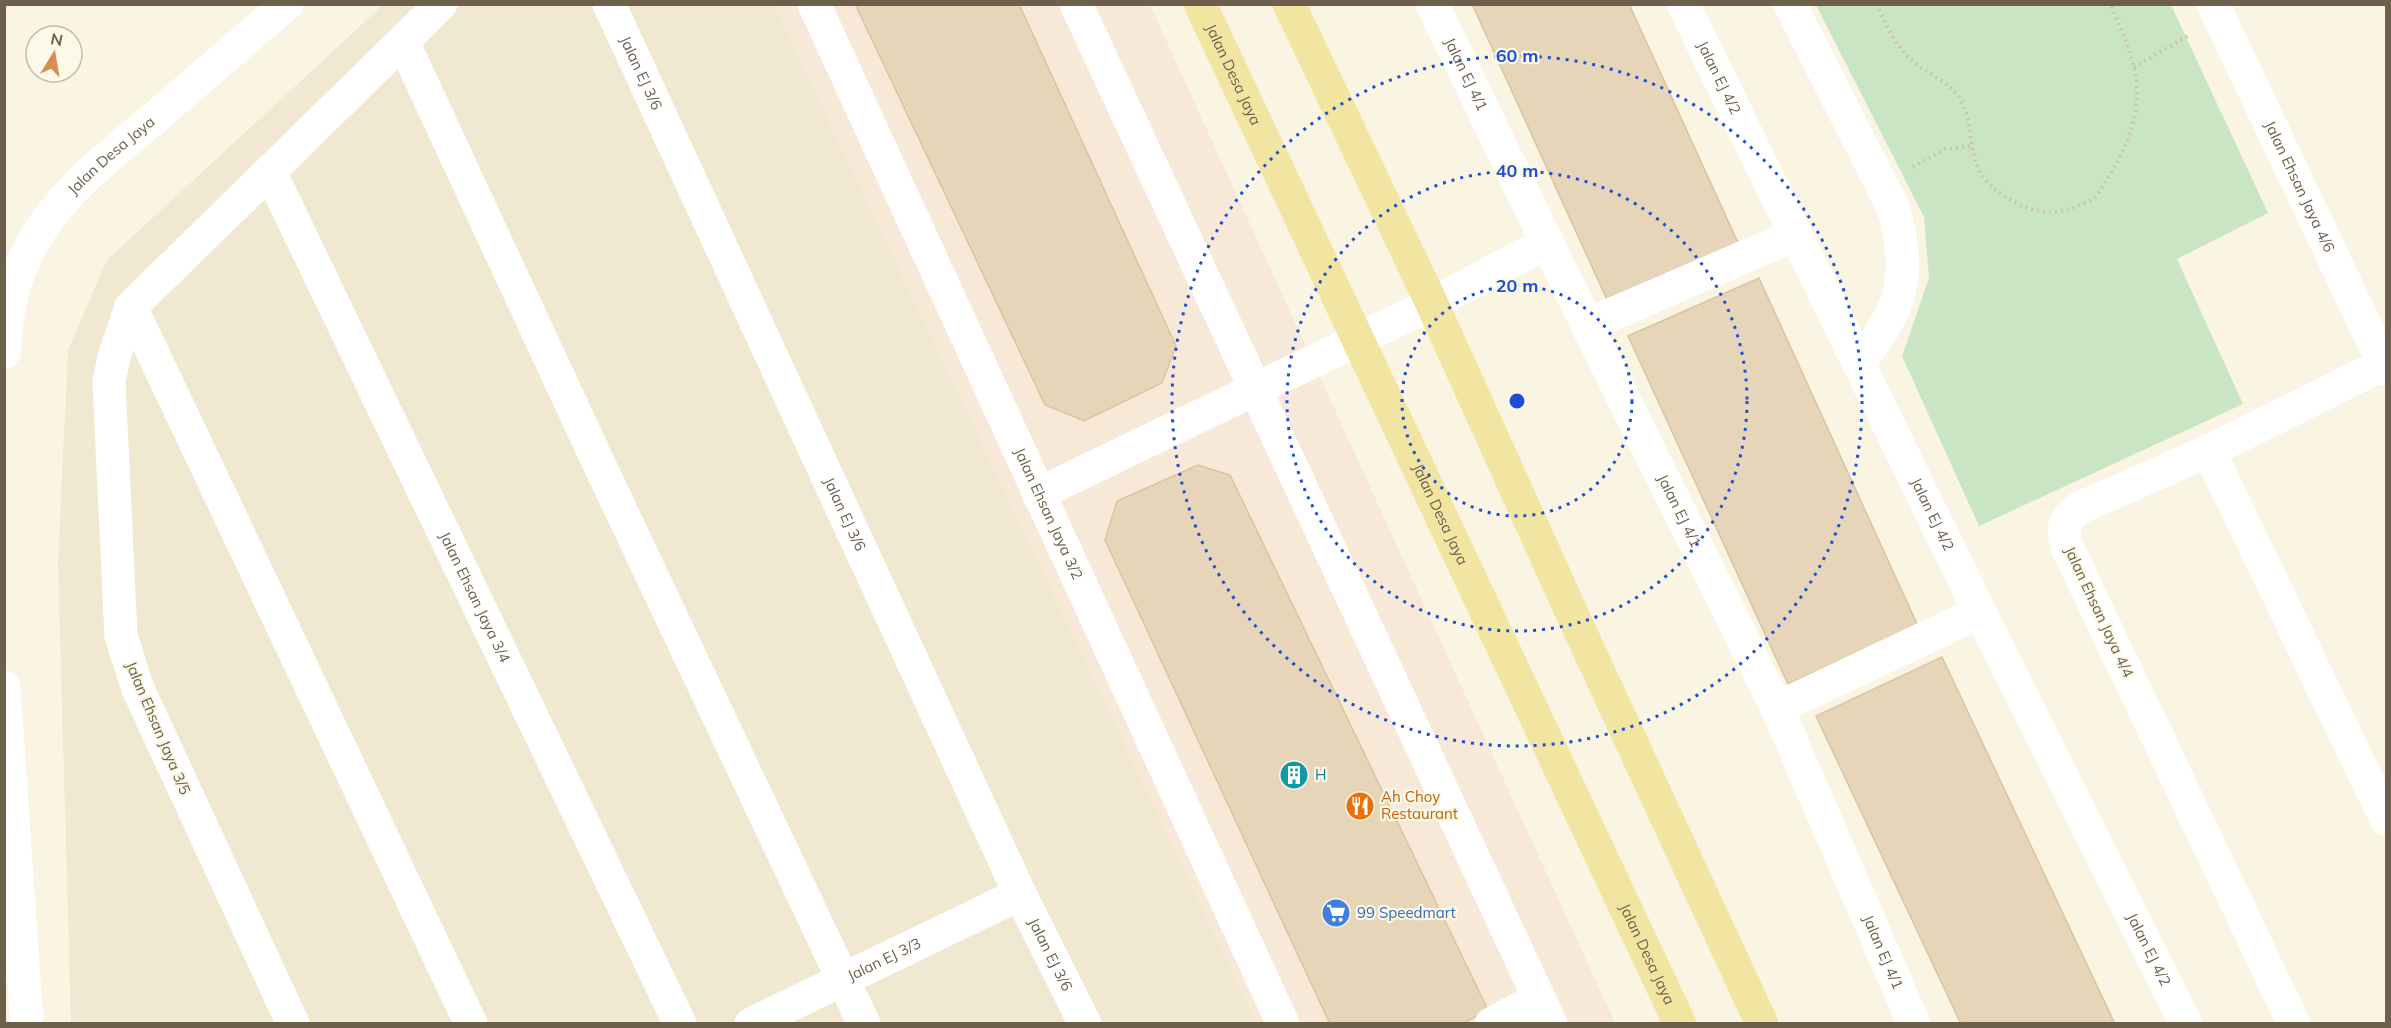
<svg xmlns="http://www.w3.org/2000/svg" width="2391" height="1028" font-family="Mulish,sans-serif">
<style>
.residential{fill:#f0e8d1}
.commercial{fill:#f8e8d7}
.green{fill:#c9e5c3}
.building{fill:#e6d5b8;stroke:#dcc49f;stroke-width:1.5}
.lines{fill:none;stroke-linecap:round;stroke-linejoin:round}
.path{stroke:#d0bda1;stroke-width:4;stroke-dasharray:1.5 4.5;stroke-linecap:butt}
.minor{stroke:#fff;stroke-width:33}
.major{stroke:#f1e5a1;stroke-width:33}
.ring{fill:none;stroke:#1d4ed8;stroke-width:3;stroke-dasharray:3 6}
.labels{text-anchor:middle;stroke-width:4.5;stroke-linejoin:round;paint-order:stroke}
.street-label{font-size:15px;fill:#6e5f4c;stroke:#fdf9e8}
.culture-label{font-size:15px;fill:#0d838f;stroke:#fdf9e8;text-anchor:start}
.food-label{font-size:15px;fill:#c56008;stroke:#fdf9e8;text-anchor:start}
.shop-label{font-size:15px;fill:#366cbe;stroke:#fdf9e8;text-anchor:start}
.centre{fill:#1d4ed8;stroke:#fdf9e8;stroke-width:3}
.ring-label{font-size:18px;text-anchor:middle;font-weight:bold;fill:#1d4ed8;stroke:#fdf9e8;stroke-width:4.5;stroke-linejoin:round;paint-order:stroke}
</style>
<rect width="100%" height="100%" fill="#f9f5e2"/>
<path class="residential" d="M383 5H774L1257 1023H71L58 563 68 350 107 260Z"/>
<path class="commercial" d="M774 5H1150L1615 1023H1257Z"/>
<path class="green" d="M1816 5H2171L2268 213 2177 259 2243 404 1979 526 1902 356 1929 278 1924 217Z"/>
<g class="building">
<path d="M855 4H1019L1176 346 1162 383 1084 421 1045 405Z"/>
<path d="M1472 4H1629L1739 245 1609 304Z"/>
<path d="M1759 278 1918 626 1788 684 1628 336Z"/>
<path d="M1198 465 1230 475 1488 1010 1462 1024H1330L1105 540 1117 501Z"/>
<path d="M1942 657 2115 1024H1961L1816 716Z"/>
</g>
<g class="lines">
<g class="path">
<path d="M1877 4C1886 28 1899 52 1920 67 1931 75 1944 80 1953 90 1982 121 1958 162 1997 191 2024 211 2050 219 2081 204 2085 203 2090 201 2093 199 2098 195 2101 188 2104 184 2121 158 2136 128 2137 96 2138 64 2122 33 2111 4"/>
<path d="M2134 67 2188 36"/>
<path d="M1913 167 1945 149 1971 146"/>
</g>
<g class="minor">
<path id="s1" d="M609 4 1020 894 1085 1024"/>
<path id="s2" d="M814 4 1283 1024"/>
<path d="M1076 4 1551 1024"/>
<path id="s3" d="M1432 4 1587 325 1777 708 1914 1024"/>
<path id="s4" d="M1683 4 1980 612 2186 1024"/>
<path d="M1790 4 1893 208C1913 274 1902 312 1858 363"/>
<path id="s5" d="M2213 4 2386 369"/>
<path d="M403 42 600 466 864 1024"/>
<path id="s6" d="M270 172 680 1024"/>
<path d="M131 307 471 1024"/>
<path d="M1587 325 1795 235"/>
<path id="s7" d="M4 352C7 308 14 272 38 234 67 188 110 155 151 121 196 82 241 43 287 4"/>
<path d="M2209 451 2386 819"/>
<path d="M1038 494 1432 304 1548 242"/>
<path d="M4 687 27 1024"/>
<path d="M1777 708 1980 612"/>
<path d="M293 1024 138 689 121 636 109 382 114 357 131 307 441 4"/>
<path id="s8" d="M751 1024 1020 894"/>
<path d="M1491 1024 1539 998"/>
<path d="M2294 1024 2066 545C2062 528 2065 518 2079 508L2209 451 2384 364"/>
</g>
<g class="major">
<path id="s9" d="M1200 4 1680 1024"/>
<path d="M1289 4 1432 304 1574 618 1762 1024"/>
</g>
</g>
<g class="ring">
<circle cx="1517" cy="401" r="115"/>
<circle cx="1517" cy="401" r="230"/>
<circle cx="1517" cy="401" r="345"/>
</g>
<defs>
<g id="building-disc" transform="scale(1.5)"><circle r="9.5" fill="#0f9aa8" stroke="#fdf9e8"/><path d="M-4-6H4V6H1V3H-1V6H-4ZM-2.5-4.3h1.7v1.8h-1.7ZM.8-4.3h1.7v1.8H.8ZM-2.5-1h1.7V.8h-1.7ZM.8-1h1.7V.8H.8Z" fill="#fff"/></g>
<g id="restaurant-disc" transform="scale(1.5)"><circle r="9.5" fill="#e8710a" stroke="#fdf9e8"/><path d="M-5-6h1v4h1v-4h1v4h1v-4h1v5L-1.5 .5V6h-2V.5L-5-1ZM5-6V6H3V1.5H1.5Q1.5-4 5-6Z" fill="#fff"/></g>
<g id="supermarket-disc" transform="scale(1.5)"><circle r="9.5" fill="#3f7fe0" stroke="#fdf9e8"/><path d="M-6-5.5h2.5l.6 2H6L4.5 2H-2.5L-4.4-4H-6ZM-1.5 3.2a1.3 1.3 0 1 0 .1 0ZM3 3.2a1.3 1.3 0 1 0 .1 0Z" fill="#fff"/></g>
</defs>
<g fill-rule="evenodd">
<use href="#building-disc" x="1294" y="775"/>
<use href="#restaurant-disc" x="1360" y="806"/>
<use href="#supermarket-disc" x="1336" y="913"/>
</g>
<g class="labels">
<g class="street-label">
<text dy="5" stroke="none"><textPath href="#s1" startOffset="76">Jalan EJ 3/6</textPath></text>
<text dy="5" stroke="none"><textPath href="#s9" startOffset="78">Jalan Desa Jaya</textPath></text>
<text dy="5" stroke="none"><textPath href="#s3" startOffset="78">Jalan EJ 4/1</textPath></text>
<text dy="5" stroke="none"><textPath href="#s4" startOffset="82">Jalan EJ 4/2</textPath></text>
<text dy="5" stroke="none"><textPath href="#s7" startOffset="232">Jalan Desa Jaya</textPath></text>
<text dy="5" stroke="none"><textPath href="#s5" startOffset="202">Jalan Ehsan Jaya 4/6</textPath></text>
<text dy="5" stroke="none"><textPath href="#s3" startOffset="564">Jalan EJ 4/1</textPath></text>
<text dy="5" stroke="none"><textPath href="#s2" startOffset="561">Jalan Ehsan Jaya 3/2</textPath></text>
<text dy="5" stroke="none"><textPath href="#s9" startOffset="564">Jalan Desa Jaya</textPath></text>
<text dy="5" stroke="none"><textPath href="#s1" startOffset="562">Jalan EJ 3/6</textPath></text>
<text dy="5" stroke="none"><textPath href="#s4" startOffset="568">Jalan EJ 4/2</textPath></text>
<text dy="5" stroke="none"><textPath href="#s6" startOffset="472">Jalan Ehsan Jaya 3/4</textPath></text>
<text transform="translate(2099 612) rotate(65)" y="5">Jalan Ehsan Jaya 4/4</text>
<text transform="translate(158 728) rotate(67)" y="5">Jalan Ehsan Jaya 3/5</text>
<text dy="5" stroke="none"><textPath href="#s4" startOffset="1054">Jalan EJ 4/2</textPath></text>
<text dy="5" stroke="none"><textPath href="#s3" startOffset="1050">Jalan EJ 4/1</textPath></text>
<text dy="5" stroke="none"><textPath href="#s9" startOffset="1050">Jalan Desa Jaya</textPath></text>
<text dy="5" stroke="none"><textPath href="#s1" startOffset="1048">Jalan EJ 3/6</textPath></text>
<text dy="5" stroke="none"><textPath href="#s8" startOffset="148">Jalan EJ 3/3</textPath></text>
</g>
<g class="culture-label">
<text x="1315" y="780">H</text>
</g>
<g class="food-label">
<text x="1381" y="802">Ah Choy<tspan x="1381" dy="17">Restaurant</tspan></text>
</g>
<g class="shop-label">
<text x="1357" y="918">99 Speedmart</text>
</g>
</g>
<circle cx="1517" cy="401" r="9" class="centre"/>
<g class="ring-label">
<text x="1517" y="62">60 m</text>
<text x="1517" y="177">40 m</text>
<text x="1517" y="292">20 m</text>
</g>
<rect width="2391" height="1028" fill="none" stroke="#6e5f4c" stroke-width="12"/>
<g transform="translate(54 54) rotate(11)"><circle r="28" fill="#fdf9e8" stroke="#c4bbaa" stroke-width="1.5"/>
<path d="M0-4.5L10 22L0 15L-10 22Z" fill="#d78d54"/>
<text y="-9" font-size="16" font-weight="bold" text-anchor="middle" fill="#6e5f4c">N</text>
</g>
</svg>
